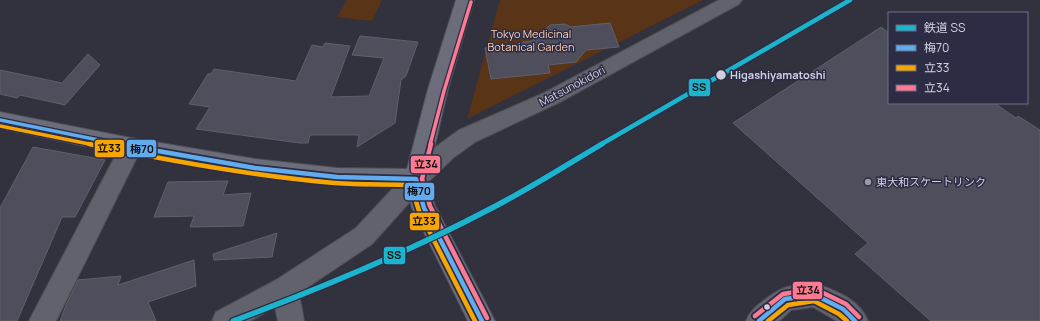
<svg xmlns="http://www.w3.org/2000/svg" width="1040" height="321" font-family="Manrope,'Noto Sans JP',sans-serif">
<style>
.green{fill:#5a3417}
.building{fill:#4e4e5d;stroke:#60606b}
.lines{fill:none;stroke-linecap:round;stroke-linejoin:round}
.minor-casing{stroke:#4e4e59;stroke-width:2}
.major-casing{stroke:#4e4e59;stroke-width:2}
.minor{fill:#62626c;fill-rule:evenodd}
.major{fill:#6c6d7a;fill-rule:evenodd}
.bus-1-far1-casing{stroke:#2c2c44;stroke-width:6}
.bus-1-casing{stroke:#2c2c44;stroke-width:8}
.bus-2-far1-casing{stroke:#2c2c44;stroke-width:6}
.bus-2-casing{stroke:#2c2c44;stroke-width:8}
.bus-3-far1-casing{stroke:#2c2c44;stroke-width:6}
.bus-3-casing{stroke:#2c2c44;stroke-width:8}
.bus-1-far1{stroke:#60acee;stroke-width:3.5}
.bus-1{stroke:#60acee;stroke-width:4.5}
.bus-2-far1{stroke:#f7a600;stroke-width:3.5}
.bus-2{stroke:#f7a600;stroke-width:4.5}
.bus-3-far1{stroke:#fe7a93;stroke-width:3.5}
.bus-3{stroke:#fe7a93;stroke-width:4.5}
.rail-1-far1-casing{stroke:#2c2c44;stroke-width:7}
.rail-1-casing{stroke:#2c2c44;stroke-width:8}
.rail-1-far1{stroke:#1ab4cc;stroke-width:4.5}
.rail-1{stroke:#1ab4cc;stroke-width:5.5}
.stop-dot{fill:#cfd0df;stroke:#2c2c44;stroke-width:1.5}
.poi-dot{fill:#9899a7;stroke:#2c2c44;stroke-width:1.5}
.labels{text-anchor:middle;stroke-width:3;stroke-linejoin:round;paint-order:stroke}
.park-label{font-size:11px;fill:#ffcfb0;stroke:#2c2c44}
.stop-label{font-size:11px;font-weight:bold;fill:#cfd0df;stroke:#2c2c44;text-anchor:start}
.street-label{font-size:11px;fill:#cfd0df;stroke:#2c2c44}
.poi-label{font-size:11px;fill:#cfd0df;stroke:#2c2c44;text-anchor:start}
.line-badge{stroke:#2c2c44;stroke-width:1.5}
.pale-badge-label{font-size:11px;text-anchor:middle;font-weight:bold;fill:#111}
</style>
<rect width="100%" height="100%" fill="#32323e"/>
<g class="green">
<path d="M347 0H382L372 21 337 17Z"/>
<path d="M500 0H703L467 119Z"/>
</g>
<g class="building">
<path d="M610 23 619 47 586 50 576 62 548 65 550 73 491 79 485 48 523 44V42L532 41 550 25 565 24 571 27Z"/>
<path d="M881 27 889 33V103H994L1016 118 1018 116 1040 130V321H931L855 254 868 243 733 123Z"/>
<path d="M360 36 418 42 406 76 401 80 395 123 357 147 359 135H310L308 143H300L196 129 210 107 189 104 208 74H211L214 69 296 81 312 45 323 47 325 43 350 46 331 97 369 96 384 58 352 55Z"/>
<path d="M88 54 100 65 65 105 20 95 17 98 0 94V70L62 83Z"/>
<path d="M33 147 105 160 75 217H62L17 321H0V208Z"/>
<path d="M228 181 223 195 251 193 243 226 190 227 194 216 154 217 168 182Z"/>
<path d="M277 233 272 257 214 260 213 254Z"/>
<path d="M194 260 196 286 148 302 156 321H60L66 305 78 280 121 276 118 285Z"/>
</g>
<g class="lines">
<g class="minor-casing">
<g id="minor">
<path d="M719 0H742L739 4 558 103 475 142 453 158 424 186 372 244 299 293 304 321H278L275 307 250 321H212L216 312 276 280 356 228 408 172 437 146 459 130 544 93Z"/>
<path d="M131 138 139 141 142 147 56 321H29L123 141Z"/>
<path d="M815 283C836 291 859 299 868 321H837L813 307 791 310 779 321H746C750 312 754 308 762 302 783 285 789 286 815 283Z"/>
</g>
</g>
<g class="major-casing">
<path id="major" d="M456 0H474L448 89 427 179 435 206 495 321H468L412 208 407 188 337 186 255 177 131 156 0 128V112L131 138 255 159 337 168 407 169 428 89Z"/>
</g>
<use href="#minor" class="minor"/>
<use href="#major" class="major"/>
<g class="bus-1-far1-casing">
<path id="bus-1-far1" d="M0 120 123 145"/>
</g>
<g class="bus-1-casing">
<g id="bus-1">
<path d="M118 144 255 168 337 177 416 179 424 208 482 321"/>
<path d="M759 321 785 299 815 295 843 309 855 321"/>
</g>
</g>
<g class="bus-2-far1-casing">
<path id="bus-2-far1" d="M0 126 94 145"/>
</g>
<g class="bus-2-casing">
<g id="bus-2">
<path d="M89 144C170 161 252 176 335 183 360 185 386 184 411 185L419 211 475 321"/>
<path d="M768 321 788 305 814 301 839 314 847 321"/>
</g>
</g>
<g class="bus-3-far1-casing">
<path id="bus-3-far1" d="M430 145 444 91 471 2"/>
</g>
<g class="bus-3-casing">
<g id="bus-3">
<path d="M431 144 422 179 430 206 487 318"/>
<path d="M755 316 783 294 815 289 846 304 859 317"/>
</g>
</g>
<use href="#bus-1-far1" class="bus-1-far1"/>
<use href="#bus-1" class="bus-1"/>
<use href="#bus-2-far1" class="bus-2-far1"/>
<use href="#bus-2" class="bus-2"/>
<use href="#bus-3-far1" class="bus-3-far1"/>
<use href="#bus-3" class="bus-3"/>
<g class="rail-1-far1-casing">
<path id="rail-1-far1" d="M600 145 850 0"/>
</g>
<g class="rail-1-casing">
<path id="rail-1" d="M233 321C319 289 404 254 486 211 526 191 563 167 602 144"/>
</g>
<use href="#rail-1-far1" class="rail-1-far1"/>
<use href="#rail-1" class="rail-1"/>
</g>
<g class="stop-dot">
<circle cx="721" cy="75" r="5.5"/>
<circle cx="767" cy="307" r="3.5"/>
</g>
<circle class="poi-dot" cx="868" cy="182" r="4"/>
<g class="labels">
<g class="park-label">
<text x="531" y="38">Tokyo Medicinal<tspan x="531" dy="13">Botanical Garden</tspan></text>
</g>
<g class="stop-label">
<text x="730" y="79">Higashiyamatoshi</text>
</g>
<g class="street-label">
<text transform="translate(572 86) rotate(-28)" y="4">Matsunokidori</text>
</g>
<g class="poi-label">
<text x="876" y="186">東大和スケートリンク</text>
</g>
</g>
<g class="line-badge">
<rect x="688" y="78" width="23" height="19" rx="4" fill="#1ab4cc"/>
<rect x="94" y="139" width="31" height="19" rx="4" fill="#f7a600"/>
<rect x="126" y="139" width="31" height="19" rx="4" fill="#60acee"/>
<rect x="410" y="155" width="31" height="19" rx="4" fill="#fe7a93"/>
<rect x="404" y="182" width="31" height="19" rx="4" fill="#60acee"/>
<rect x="409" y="212" width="31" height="19" rx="4" fill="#f7a600"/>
<rect x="383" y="246" width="23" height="19" rx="4" fill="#1ab4cc"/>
<rect x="792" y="281" width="31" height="19" rx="4" fill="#fe7a93"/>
</g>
<g class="pale-badge-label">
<text x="699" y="91">SS</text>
<text x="109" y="152">立33</text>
<text x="142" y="153">梅70</text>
<text x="426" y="168">立34</text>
<text x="419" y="195">梅70</text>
<text x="424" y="225">立33</text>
<text x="394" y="259">SS</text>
<text x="808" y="294">立34</text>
</g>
<rect x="888" y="12" width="140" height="92" fill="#2c2c44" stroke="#6d6e82"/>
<rect x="896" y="25" width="20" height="6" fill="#1ab4cc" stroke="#6d6e82"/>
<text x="924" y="32" font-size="12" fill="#cfd0df">鉄道 SS</text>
<rect x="896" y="45" width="20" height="6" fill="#60acee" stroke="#6d6e82"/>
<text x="924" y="52" font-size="12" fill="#cfd0df">梅70</text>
<rect x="896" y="65" width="20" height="6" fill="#f7a600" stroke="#6d6e82"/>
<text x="924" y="72" font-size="12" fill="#cfd0df">立33</text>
<rect x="896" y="85" width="20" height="6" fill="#fe7a93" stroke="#6d6e82"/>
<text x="924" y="92" font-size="12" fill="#cfd0df">立34</text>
</svg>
